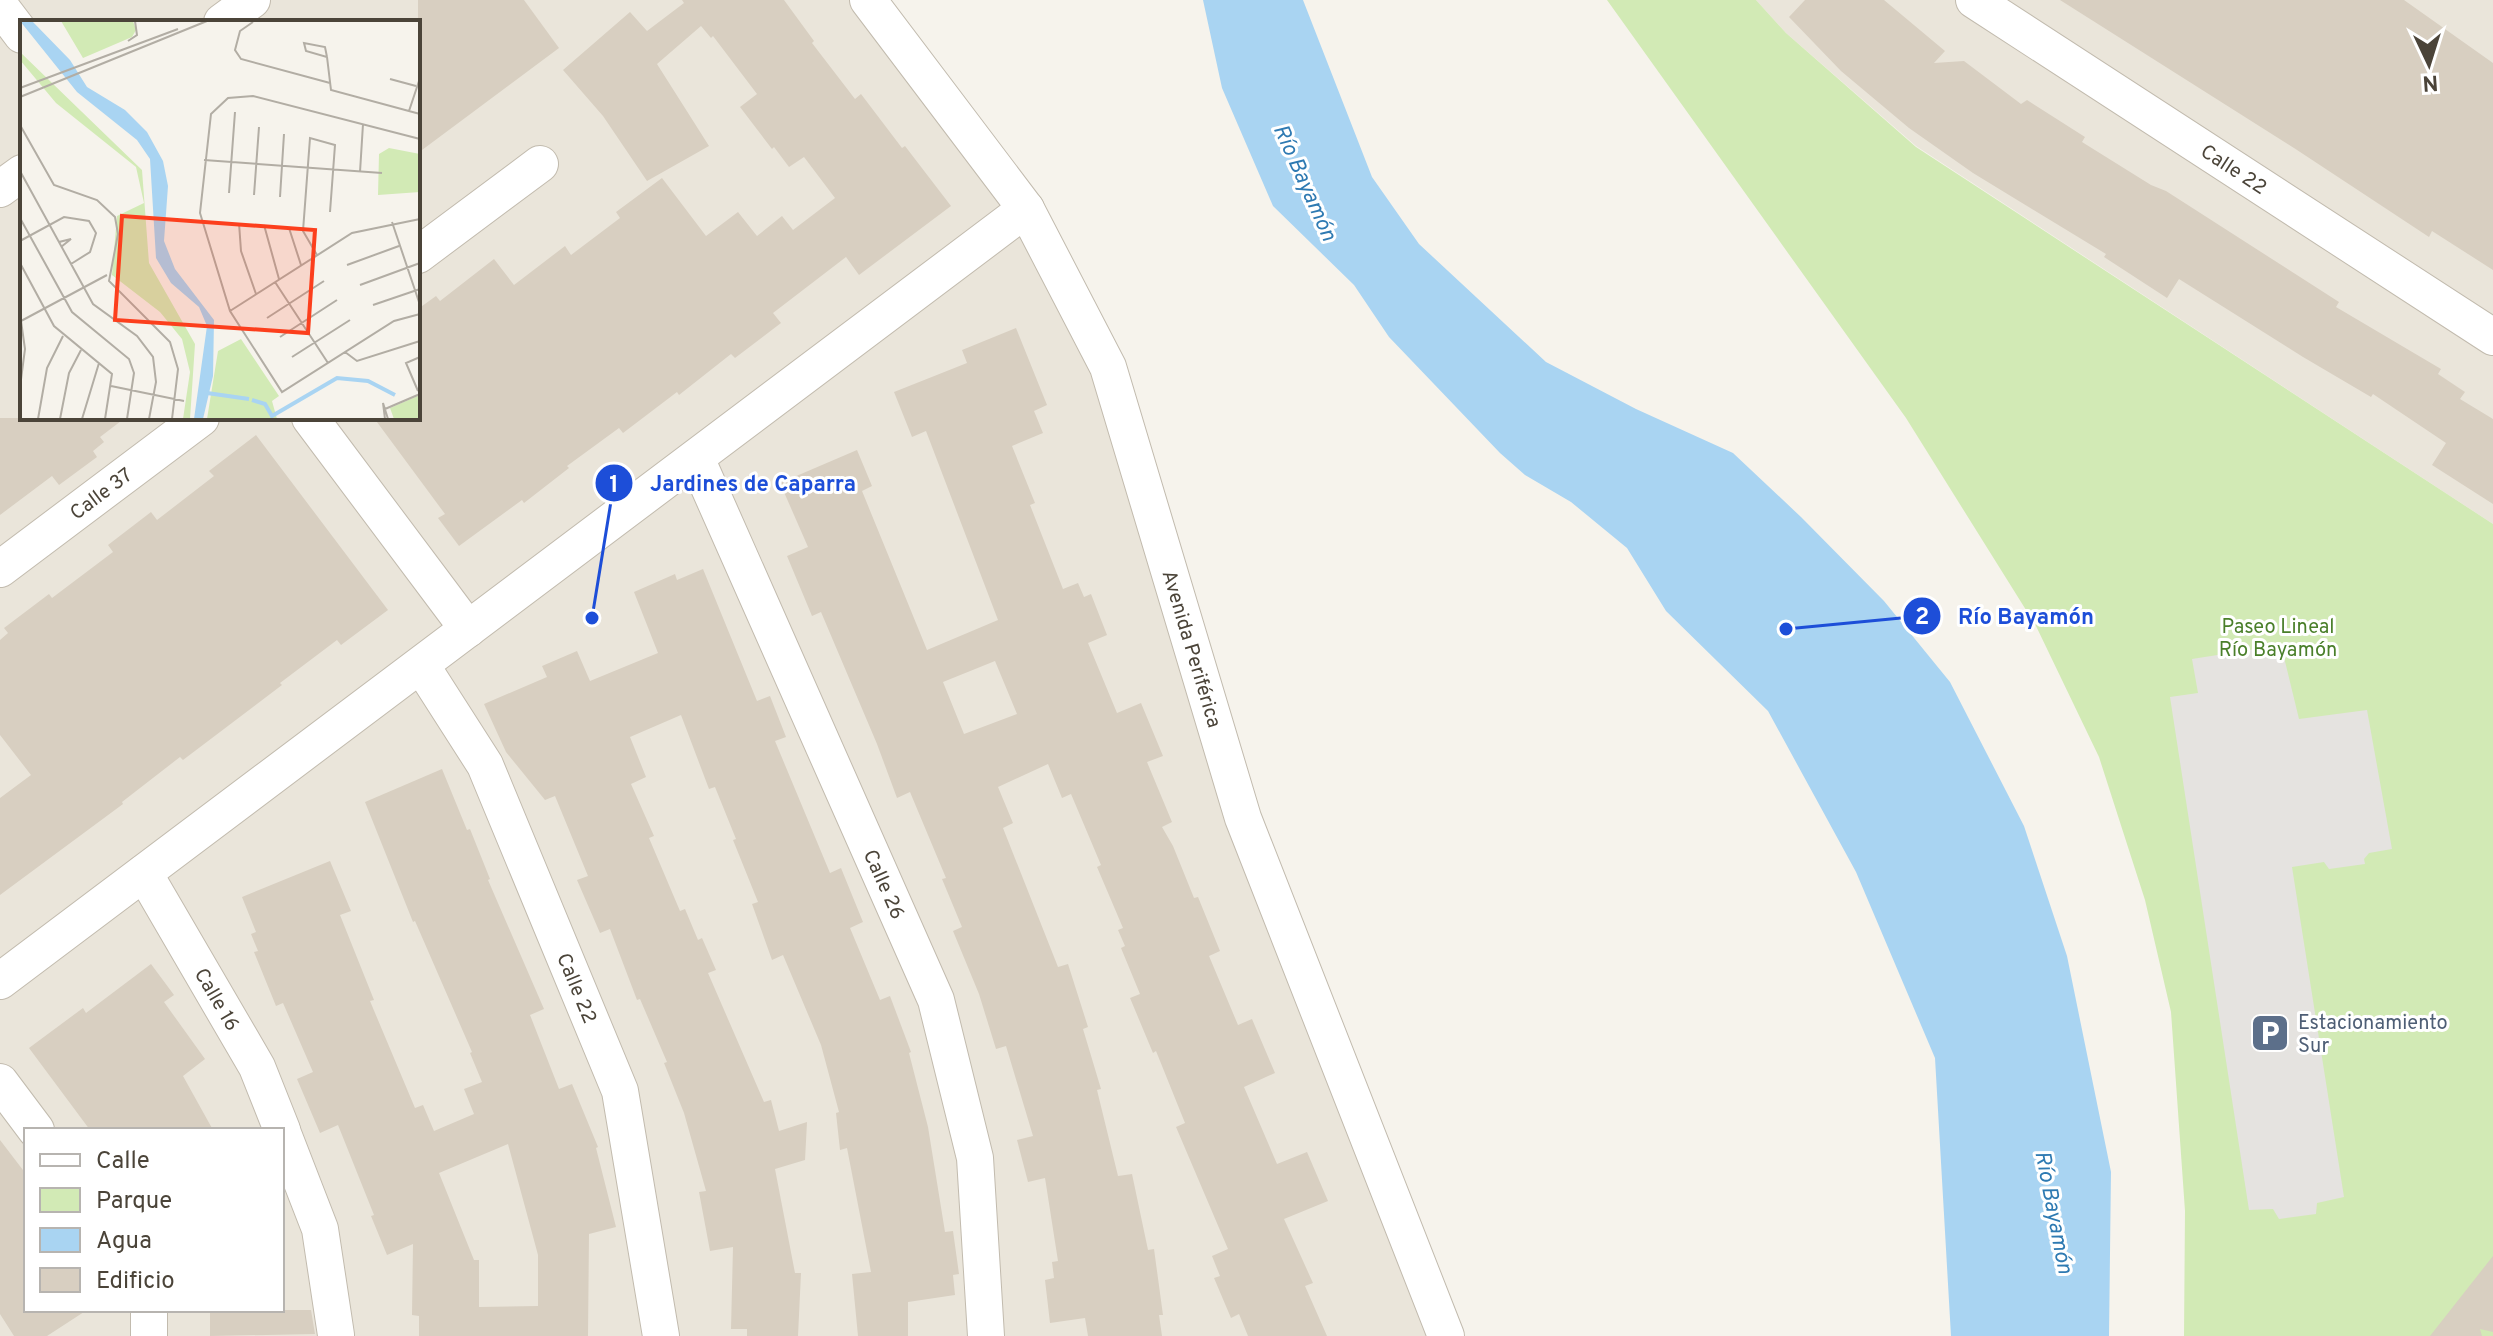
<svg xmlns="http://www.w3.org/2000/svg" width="2493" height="1336" font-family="Overpass,sans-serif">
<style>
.residential{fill:#eae5da;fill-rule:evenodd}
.green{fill:#d2eab5}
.parking{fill:#e5e3e0}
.water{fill:#a9d4f2}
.building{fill:#d8cfc1;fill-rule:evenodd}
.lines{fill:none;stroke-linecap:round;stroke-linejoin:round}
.street-casing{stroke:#c2bbae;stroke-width:38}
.street{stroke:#fff;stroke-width:36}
.labels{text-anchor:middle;stroke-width:6;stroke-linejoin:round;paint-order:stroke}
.street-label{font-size:20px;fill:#4b4439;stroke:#fff}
.park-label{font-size:20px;fill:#4a7f2a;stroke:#fff}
.service-label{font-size:20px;fill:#4e5e75;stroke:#fff;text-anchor:start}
.water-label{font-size:22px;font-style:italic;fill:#2e7ab2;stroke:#fff}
.inset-river{fill:none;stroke:#a9d4f2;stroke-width:4}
.inset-road{fill:none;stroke:#b2ada4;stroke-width:2}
.view{fill:#fc3f1d;fill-opacity:0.15;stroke:#fc3f1d;stroke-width:4}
.inset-edge{fill:none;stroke:#4b4439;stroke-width:4}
.leader{fill:none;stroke:#1d4ed8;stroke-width:3}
.callout-dot{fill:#1d4ed8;stroke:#fff;stroke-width:3}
.mark-label{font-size:24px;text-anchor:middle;font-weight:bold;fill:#fff}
.callout-label{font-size:22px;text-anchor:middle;font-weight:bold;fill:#1d4ed8;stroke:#fff;stroke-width:6;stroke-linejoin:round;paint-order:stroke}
</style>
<rect width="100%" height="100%" fill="#f6f3ec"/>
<g class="residential">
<path d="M0 0H868L1108 367 1243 818 1446 1336H0ZM22 22H418V418H22ZM26 1130H282V1310H26Z"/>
<path d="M1756 0H2493V524L1916 146 1786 33Z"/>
</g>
<path class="green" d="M1607 0H1756L1786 33 1916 147 2493 524V1336H2184L2185 1211 2171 1012 2145 900 2099 757 2036 626 1906 418Z"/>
<path class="parking" d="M2281 645 2299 719 2367 710 2392 849 2369 853 2364 859 2365 864 2329 869 2324 862 2292 867 2344 1197 2317 1203 2316 1214 2279 1219 2273 1209 2249 1210 2170 697 2198 693 2192 659Z"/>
<path class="water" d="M1203 0H1303L1372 177 1419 244 1546 362 1636 409 1733 453 1801 517 1884 601 1950 682 2024 826 2067 956 2111 1172 2109 1336H1951L1935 1058 1856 872 1768 711 1666 611 1627 548 1571 502 1525 475 1500 453 1389 337 1354 285 1273 206 1222 88Z"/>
<g class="building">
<path d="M418 0H524L559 48 418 153Z"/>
<path d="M682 0H784L814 41 812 43 855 99 861 94 902 148 905 146 951 206 859 275 846 257 773 313 781 323 735 358 731 354 679 395 677 392 623 433 619 428 567 466 569 468 524 503 522 500 459 546 438 518 445 514 374 418H418V309L436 296 440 301 494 259 514 285 565 246 571 255 620 218 616 212 662 178 706 236 738 212 757 236 782 216 793 230 835 198 804 157 789 167 774 147 772 149 740 107 757 94 713 36 711 38 701 26 657 64 709 146 647 181 603 116 563 70 630 12 647 31 684 3Z"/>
<path d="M1805 0H1884L1945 51 1934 63 1964 61 2021 104 2027 100 2085 137 2082 142 2151 185 2166 191 2339 302 2336 307 2441 369 2438 374 2465 392 2460 399 2493 419V504L2432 465 2446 443 2373 394 2371 397 2303 357 2179 279 2167 298 2104 257 2106 254 1973 173 1909 128 1841 71 1789 17Z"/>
<path d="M2060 0H2404L2493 63V270L2432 231 2429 237 2294 148Z"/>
<path d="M1016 328 1047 405 1034 411 1043 433 1012 446 1035 503 1030 505 1063 589 1078 583 1084 597 1091 594 1107 635 1088 643 1117 713 1141 703 1163 756 1147 762 1172 822 1162 827 1173 846 1194 898 1198 897 1220 951 1209 956 1238 1025 1252 1019 1275 1073 1244 1087 1277 1164 1307 1152 1328 1201 1284 1219 1313 1283 1305 1286 1327 1336H1248L1239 1314 1231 1318 1214 1278 1220 1276 1212 1256 1228 1249 1176 1127 1185 1123 1156 1051 1153 1053 1130 998 1140 994 1121 948 1125 946 1118 930 1123 928 1097 867 1101 865 1071 794 1062 798 1048 764 998 787 1013 823 1003 828 1058 967 1068 964 1088 1027 1083 1029 1101 1089 1097 1090 1118 1176 1132 1174 1148 1250 1154 1249 1163 1315H1159L1162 1336H1088L1085 1318 1050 1323 1045 1280 1054 1278 1052 1262 1058 1261 1045 1178 1028 1182 1017 1140 1033 1136 1006 1046 996 1049 979 994 953 931 962 927 942 879 946 878 910 792 897 798 877 744 821 612 812 616 787 556 808 547 780 483 857 450 872 486 862 491 927 650 998 620 926 431 912 437 894 392 967 363 962 350ZM995 661 1017 714 964 734 943 682Z"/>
<path d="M0 418H125L100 437 104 442 93 451 97 457 59 485 52 476 0 515Z"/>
<path d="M256 435 388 610 341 645 337 640 280 683 282 685 183 760 180 757 122 802 123 804 0 895V798L31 775 0 735V640L8 633 4 628 49 594 52 598 113 552 108 545 151 512 157 520 214 476 209 471Z"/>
<path d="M703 569 757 701 770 696 786 737 775 741 830 873 841 868 863 922 850 928 880 1000 890 996 911 1052 909 1053 928 1127 945 1232 953 1231 959 1274 953 1275 955 1295 908 1302V1336H858L852 1274 871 1272 847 1148 840 1150 836 1113 839 1112 821 1045 783 955 772 960 752 904 758 902 733 840 736 839 715 787 709 789 681 715 630 737 646 777 631 784 654 836 649 838 680 911 685 909 698 940 702 938 716 970 708 973 764 1102 771 1100 779 1131 807 1122 805 1160 775 1169 795 1273H801L798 1336H747V1329H731L733 1247 710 1251 699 1192 706 1191 684 1113 664 1063 667 1062 640 999 637 1000 610 929 600 933 577 880 588 876 555 796 545 800 506 752 484 704 547 677 542 666 577 651 590 681 658 653 634 592 675 574 677 580Z"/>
<path d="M442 769 467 830 470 829 490 879 488 880 544 1009 530 1015 559 1089 572 1084 598 1147 596 1148 616 1227 589 1234 588 1336H419V1316L412 1315 413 1244 387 1255 371 1216 374 1215 338 1125 320 1133 297 1079 313 1072 283 1003 276 1006 254 952 258 951 251 934 256 932 242 897 330 861 351 911 340 915 374 1000 370 1001 415 1108 423 1105 434 1131 474 1114 464 1089 482 1082 470 1053 472 1052 415 921 413 922 365 802ZM508 1144 538 1255V1306L479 1307V1260H474L439 1173Z"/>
<path d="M151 964 174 995 164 1002 205 1059 183 1076 213 1130H90L29 1048 83 1008 86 1013Z"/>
<path d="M0 1140 26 1174V1310H87L47 1336H14L0 1314Z"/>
<path d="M2493 1256V1332L2480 1329 2482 1336H2430Z"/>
<path d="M210 1310H311L315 1334 210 1336Z"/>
</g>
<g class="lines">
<g class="street-casing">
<g id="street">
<path id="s1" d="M868 0 1026 209 1108 367 1243 818 1446 1336"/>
<path id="s2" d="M1974 0 2493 337"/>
<path d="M0 6 22 35"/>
<path d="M222 22 252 0"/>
<path d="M0 189 22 173"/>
<path d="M418 255 540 164"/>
<path d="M310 418 468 629"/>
<path id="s3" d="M696 458 936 1000 975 1158 986 1336"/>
<path id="s4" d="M0 569 201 418"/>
<path id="s5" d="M421 665 485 765 620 1091 661 1336"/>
<path id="s6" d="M144 873 257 1067 282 1130"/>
<path d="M0 981 1026 209"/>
<path d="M0 1082 36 1130"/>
<path d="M282 1131 320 1229 336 1335"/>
<path d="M149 1310V1336"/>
</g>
</g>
<use href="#street" class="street"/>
</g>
<defs>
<g id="parking-square" transform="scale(2)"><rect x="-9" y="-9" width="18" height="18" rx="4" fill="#5c6f8a" stroke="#fff"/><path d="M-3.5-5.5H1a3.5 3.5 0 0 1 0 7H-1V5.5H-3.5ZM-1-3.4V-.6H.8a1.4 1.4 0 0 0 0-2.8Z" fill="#fff"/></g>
</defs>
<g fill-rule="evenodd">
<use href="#parking-square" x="2270" y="1033"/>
</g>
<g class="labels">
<g class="street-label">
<text dy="7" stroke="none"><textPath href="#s2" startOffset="310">Calle 22</textPath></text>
<text dy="7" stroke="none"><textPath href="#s4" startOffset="126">Calle 37</textPath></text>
<text dy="7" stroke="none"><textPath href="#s1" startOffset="734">Avenida Periférica</textPath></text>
<text dy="7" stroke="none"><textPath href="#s3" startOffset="466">Calle 26</textPath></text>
<text dy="7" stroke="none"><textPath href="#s5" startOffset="360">Calle 22</textPath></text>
<text dy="7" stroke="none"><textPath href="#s6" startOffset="146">Calle 16</textPath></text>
</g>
<g class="park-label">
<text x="2278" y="633">Paseo Lineal<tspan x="2278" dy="23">Río Bayamón</tspan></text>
</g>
<g class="service-label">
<text x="2298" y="1029">Estacionamiento<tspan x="2298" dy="23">Sur</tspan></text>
</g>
<g class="water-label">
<text transform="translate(1306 182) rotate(66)" y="8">Río Bayamón</text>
<text transform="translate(2055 1212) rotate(79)" y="8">Río Bayamón</text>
</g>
</g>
<g transform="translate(20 20)">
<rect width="400" height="400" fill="#f6f3ec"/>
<path d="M41 1H113L116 10 112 17 63 38ZM0 32 122 150 129 243 175 324 170 399H163L170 352 162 319 140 292 92 255 97 196 124 183 116 147 36 83 0 40ZM369 128 400 134V172L358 175 359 134ZM221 319 259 376 252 381 257 399H187L198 331ZM400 375V399H374L370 388Z" fill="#d2eab5"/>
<path d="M0 1H12L50 40 67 67 105 90 127 112 143 141 148 166 144 221 155 249 194 300 193 356 183 399H174L187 306 179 287 151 263 136 238 130 139 117 120 57 72Z" fill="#a9d4f2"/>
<path class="inset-river" d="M187 373 229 379M232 380 245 384 252 396 317 358 348 361 375 375"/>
<path class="inset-road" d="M233 2 220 11 215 30 221 39 310 63M108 21 117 15 115 1M307 37 305 27 284 23 286 31 307 37 311 70 400 94M370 59 396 66M0 68 158 9M0 77 187 1M389 91 400 58M0 105 34 165 77 180 95 197 98 214 89 261 150 322 158 349 152 399M400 119 233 76 208 78 191 94 180 193 210 291 262 372 374 301 400 294M184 140 362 153M0 151 73 284 117 316 133 337 136 362 129 399M340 152 343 104M209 173 215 92M234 175 239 107M260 177 264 114M0 198 52 292 109 339 114 353 107 399M372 202 400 285M219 203 221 231 236 274M244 205 259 259M269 208 281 245M0 221 44 197 69 201 76 213 70 232 51 244M39 222 51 219 41 227M297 235 283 211 290 118 315 125 310 192M0 243 34 306 92 354 85 399M327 245 379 226M255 262 308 343M340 265 400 243M353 285 400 269M210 291 332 213 400 199M247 298 304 261M1 301 87 255M260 317 317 280M325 332 337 341 400 321M272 337 330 300M91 366 164 381M0 367 5 329 1 301M398 371 386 343 400 337M365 389 400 374M18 399 27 348 43 316M40 399 49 353 61 330M62 399 79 343M365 399 363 383 368 399"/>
<path class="view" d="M102 196 295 210 288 313 95 300Z"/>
<rect width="400" height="400" class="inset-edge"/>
</g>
<path class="leader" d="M592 618L614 483M1786 629L1922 616"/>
<g class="callout-dot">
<circle cx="592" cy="618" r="8"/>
<circle cx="1786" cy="629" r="8"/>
<circle cx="614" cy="483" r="20"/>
<circle cx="1922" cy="616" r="20"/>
</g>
<g class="mark-label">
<text x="614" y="492">1</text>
<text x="1922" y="624">2</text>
</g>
<g class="callout-label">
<text x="753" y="491">Jardines de Caparra</text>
<text x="2026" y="624">Río Bayamón</text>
</g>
<rect x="24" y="1128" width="260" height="184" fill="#ffffff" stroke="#b7b4b0" stroke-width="2"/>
<rect x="40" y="1154" width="40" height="12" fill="#ffffff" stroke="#b7b4b0" stroke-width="2"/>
<text x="96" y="1168" font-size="24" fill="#4b4439">Calle</text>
<rect x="40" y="1188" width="40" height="24" fill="#d2eab5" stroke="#b7b4b0" stroke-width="2"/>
<text x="96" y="1208" font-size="24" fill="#4b4439">Parque</text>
<rect x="40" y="1228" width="40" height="24" fill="#a9d4f2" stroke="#b7b4b0" stroke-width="2"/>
<text x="96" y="1248" font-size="24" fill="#4b4439">Agua</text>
<rect x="40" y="1268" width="40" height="24" fill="#d8cfc1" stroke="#b7b4b0" stroke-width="2"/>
<text x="96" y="1288" font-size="24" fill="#4b4439">Edificio</text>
<g transform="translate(2429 64) rotate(176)" stroke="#ffffff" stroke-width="6" paint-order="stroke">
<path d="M0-6L14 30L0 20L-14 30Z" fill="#4b4439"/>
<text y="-12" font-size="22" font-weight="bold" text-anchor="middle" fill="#4b4439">N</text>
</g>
</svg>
